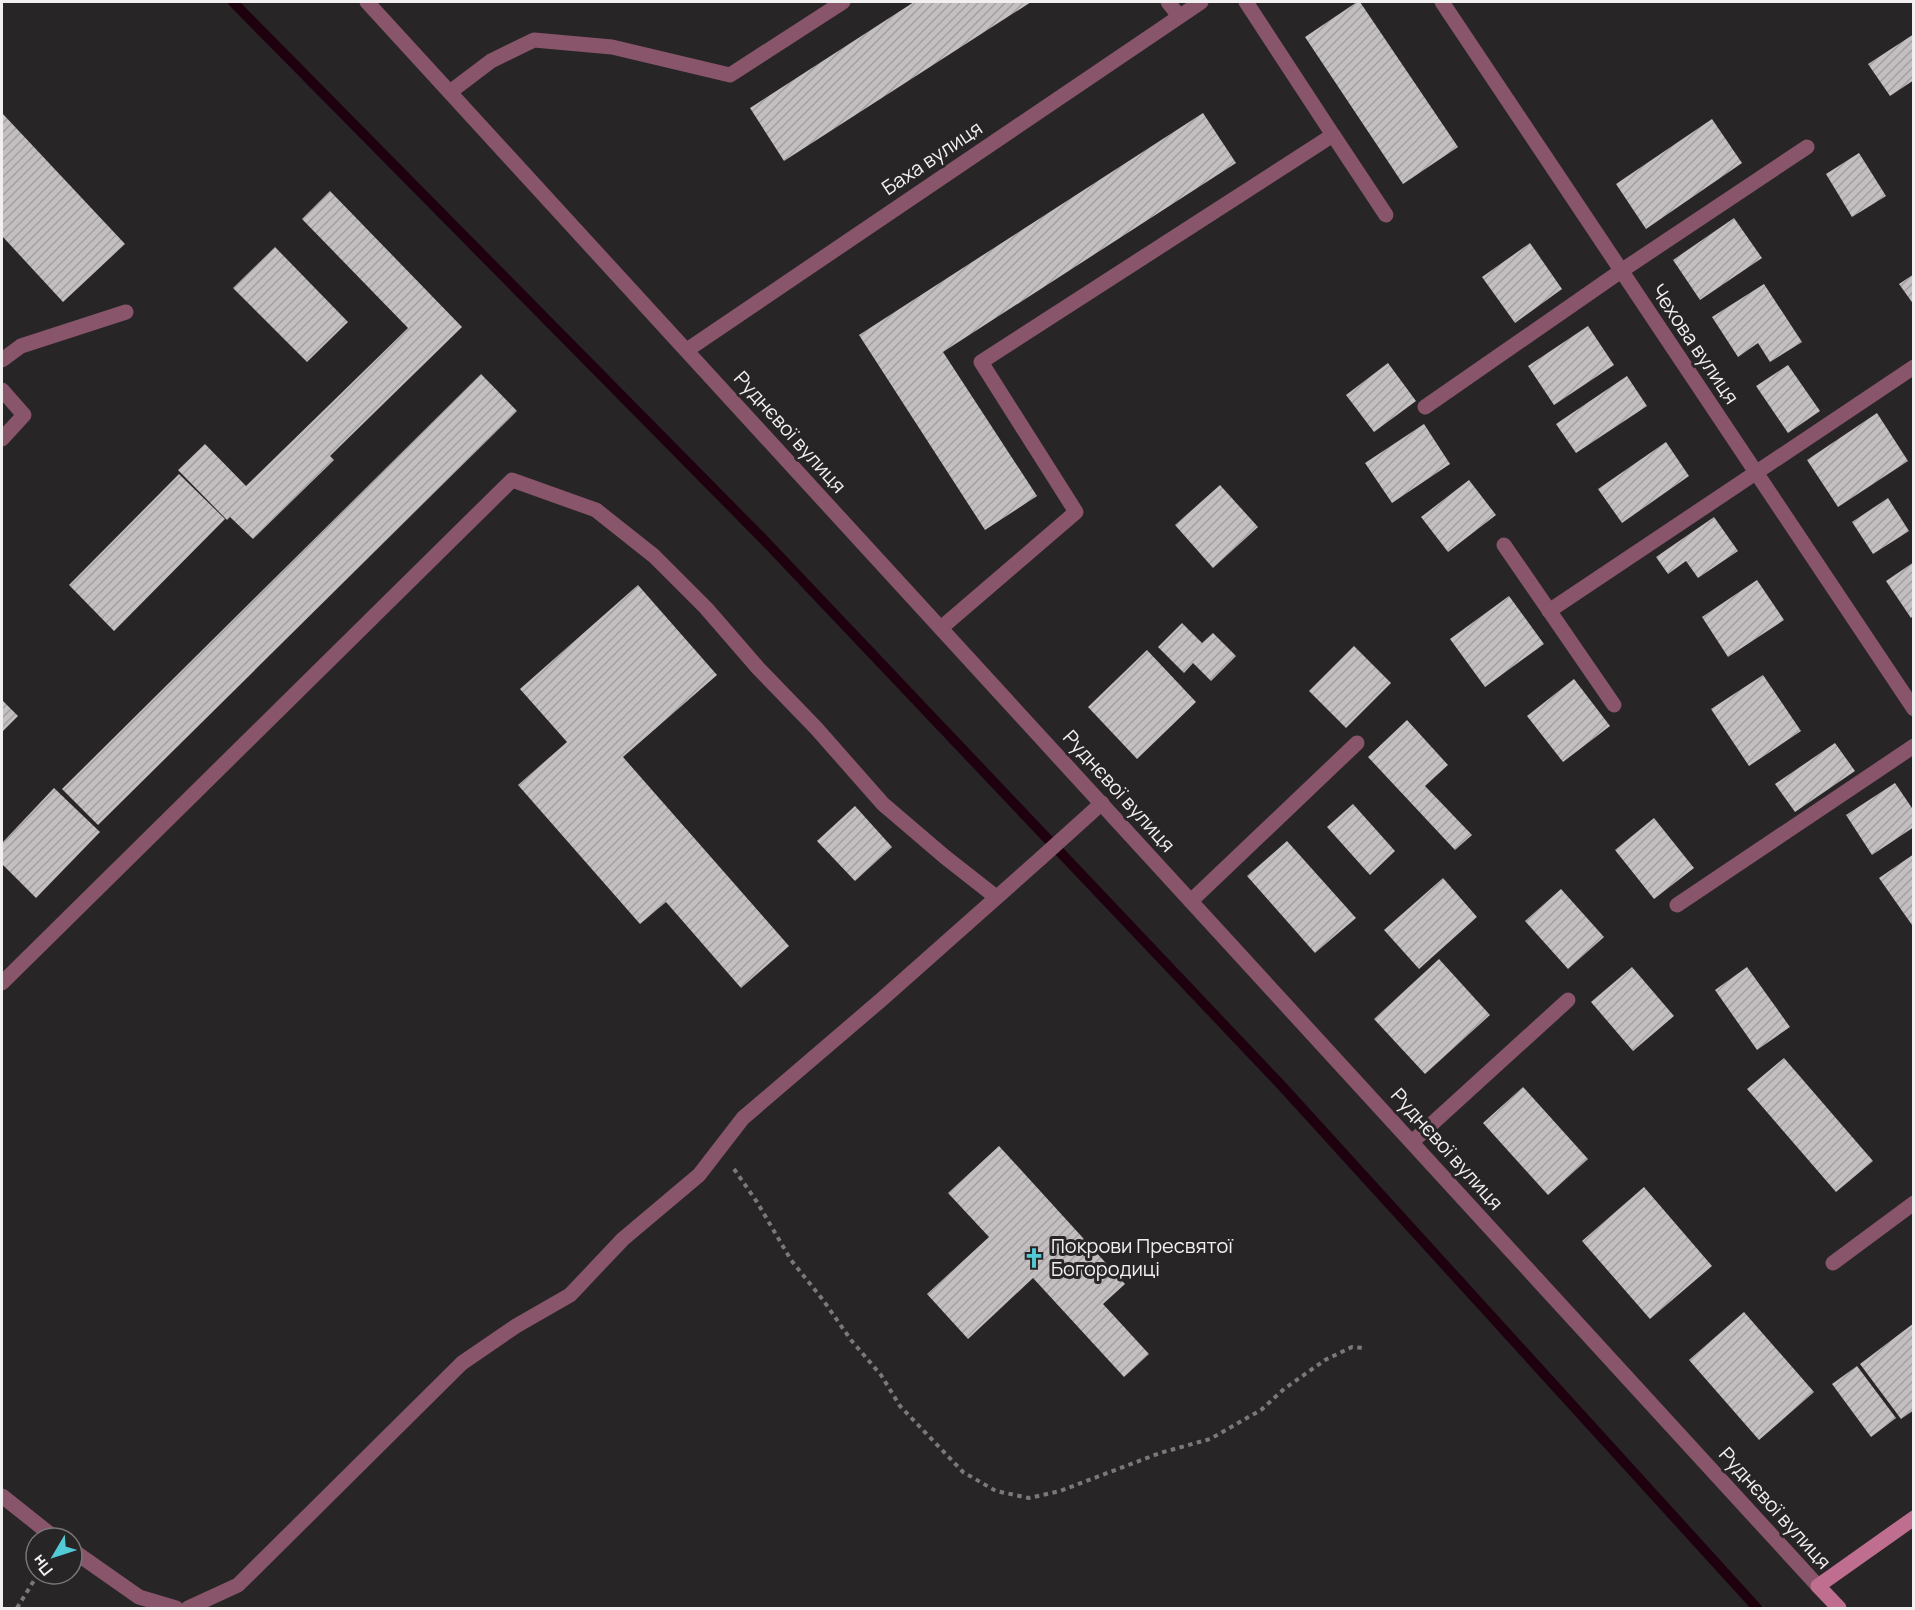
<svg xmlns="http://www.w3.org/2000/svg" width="1915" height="1610" font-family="Manrope,sans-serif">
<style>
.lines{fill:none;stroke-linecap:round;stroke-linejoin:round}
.stream{stroke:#1e000e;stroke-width:10}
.building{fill:url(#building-hatch)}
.path{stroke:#7a7879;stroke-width:4;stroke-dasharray:4.5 4.5;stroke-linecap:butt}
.lane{stroke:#88556a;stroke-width:15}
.street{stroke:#88556a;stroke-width:15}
.secondary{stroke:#bf6e90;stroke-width:15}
.labels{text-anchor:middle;stroke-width:6;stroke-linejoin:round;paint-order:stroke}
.street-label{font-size:20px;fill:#f1eff0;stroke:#282526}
.poi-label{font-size:20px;fill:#f1eff0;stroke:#282526;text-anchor:start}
</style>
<defs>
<pattern id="building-hatch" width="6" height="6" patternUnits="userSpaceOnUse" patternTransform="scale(1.5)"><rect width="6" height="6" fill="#c3bebf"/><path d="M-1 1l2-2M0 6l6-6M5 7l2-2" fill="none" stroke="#a4a0a1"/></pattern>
</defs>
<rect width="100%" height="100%" fill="#282526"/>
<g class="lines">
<path class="stream" d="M233 2 765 541 1281 1085 1757 1608"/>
</g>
<g class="building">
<path d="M914 2H1031L784 161 750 108Z"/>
<path d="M1357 2H1360L1458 147 1403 184 1305 37Z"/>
<path d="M1914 34V80L1890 96 1868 64Z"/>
<path d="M2 113 125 244 63 302 2 236Z"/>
<path d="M1203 113 1236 163 943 352 1037 496 985 530 859 335Z"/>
<path d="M1712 119 1742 163 1646 229 1616 184Z"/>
<path d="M1859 153 1886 196 1852 217 1826 174Z"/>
<path d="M330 191 462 327 330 456 334 460 253 539 230 517 227 520 178 470 205 444 246 486 408 328 302 219Z"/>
<path d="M1734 218 1762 258 1700 300 1673 260Z"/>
<path d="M1530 243 1562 289 1515 323 1482 277Z"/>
<path d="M275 247 348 322 307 362 233 288Z"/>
<path d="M1914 274V305L1899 284Z"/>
<path d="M1764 284 1802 342 1770 362 1758 343 1738 357 1712 317Z"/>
<path d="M1588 326 1614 365 1554 405 1528 366Z"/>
<path d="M1388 363 1416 401 1374 432 1346 395Z"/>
<path d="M1788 365 1820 411 1788 433 1756 386Z"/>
<path d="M481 374 517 411 98 825 62 789Z"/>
<path d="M1627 376 1647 406 1576 453 1556 424Z"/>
<path d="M1877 413 1908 461 1838 507 1807 460Z"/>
<path d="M1424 424 1450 464 1392 503 1365 463Z"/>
<path d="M1666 442 1689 476 1622 523 1598 489Z"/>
<path d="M179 474 225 519 114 631 69 585Z"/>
<path d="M1469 480 1496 515 1448 552 1421 517Z"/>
<path d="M1220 485 1258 527 1213 568 1175 525Z"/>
<path d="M1888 498 1909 531 1873 554 1852 522Z"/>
<path d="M1714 517 1738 551 1698 578 1686 561 1668 574 1656 557Z"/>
<path d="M1914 562V616L1911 618 1886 581Z"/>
<path d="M1757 580 1784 620 1728 657 1702 617Z"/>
<path d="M638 585 717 675 623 757 789 946 741 988 666 902 640 924 518 785 567 742 520 689Z"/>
<path d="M1509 596 1544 644 1485 687 1450 639Z"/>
<path d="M1182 623 1202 643 1213 633 1236 656 1211 681 1193 663 1184 673 1158 647Z"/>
<path d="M1354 646 1391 683 1346 728 1309 691Z"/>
<path d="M1147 650 1196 702 1137 759 1088 707Z"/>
<path d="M1763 675 1801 731 1749 766 1711 709Z"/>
<path d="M1574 679 1610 726 1563 762 1527 716Z"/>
<path d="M2 700 18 716 2 732Z"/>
<path d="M1407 720 1448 765 1425 786 1472 835 1455 850 1368 757Z"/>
<path d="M1835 743 1855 771 1795 812 1775 784Z"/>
<path d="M1895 783 1914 811V827L1872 855 1846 815Z"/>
<path d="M54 788 100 832 36 898 2 864V843Z"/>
<path d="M1353 804 1395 851 1370 875 1327 827Z"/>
<path d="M855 806 892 847 855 881 817 841Z"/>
<path d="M1654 818 1694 868 1654 899 1615 850Z"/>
<path d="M1287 841 1356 918 1315 953 1247 876Z"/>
<path d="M1914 854V924L1912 925 1879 878Z"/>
<path d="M1443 878 1477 917 1419 969 1384 930Z"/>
<path d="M1561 889 1604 937 1568 969 1525 921Z"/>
<path d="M1439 959 1490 1015 1425 1074 1374 1019Z"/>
<path d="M1632 967 1674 1016 1633 1051 1591 1002Z"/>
<path d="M1747 967 1790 1027 1757 1050 1715 990Z"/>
<path d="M1784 1058 1873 1161 1836 1192 1747 1089Z"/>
<path d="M1523 1087 1588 1159 1548 1195 1483 1123Z"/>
<path d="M999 1146 1125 1284 1103 1304 1149 1354 1124 1377 1033 1278 968 1339 927 1294 989 1237 948 1193Z"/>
<path d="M1644 1187 1712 1266 1650 1319 1582 1241Z"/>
<path d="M1744 1312 1814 1392 1759 1440 1689 1360Z"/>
<path d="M1914 1323V1410L1901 1419 1860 1364Z"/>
<path d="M1857 1366 1896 1418 1871 1437 1832 1384Z"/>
</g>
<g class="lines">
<g class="path">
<path d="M734 1169 757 1202 791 1260 823 1300 851 1340 881 1375 900 1406 963 1472 996 1491 1029 1498 1060 1491 1160 1453 1210 1439 1261 1410 1284 1389 1325 1360 1352 1347 1364 1348"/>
<path d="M17 1608 38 1574"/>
</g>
<g class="lane">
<path d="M1168 2 1179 16"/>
<path d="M450 92 491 61 534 40 612 47 730 75 843 2"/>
<path d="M1333 135 1386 215"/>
<path d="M2 360 21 346 126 312"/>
<path d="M2 390 24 415 2 439"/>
<path d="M1425 407 1621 271 1807 147"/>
<path d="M1504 545 1614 705"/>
<path d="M1549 611 1914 367"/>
<path d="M941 628 1076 512 981 362 1333 135 1246 2"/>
<path d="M1041 858 1102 803"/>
<path d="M1191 901 1357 743"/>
<path d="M1677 905 1914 746"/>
<path d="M1412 1142 1568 1000"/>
<path d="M1833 1263 1914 1203"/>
</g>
<g class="street">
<path d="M367 2 1818 1586"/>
<path d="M1442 2 1914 709"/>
<path d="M687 350 1201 2"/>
<path d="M2 983 512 480 596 510 654 556 706 608 758 668 816 728 883 804 945 857 996 897"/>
<path d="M2 1496 55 1538"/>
<path d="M72 1550 139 1597 176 1608"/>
<path d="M188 1608 238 1585 462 1363 516 1326 570 1295 623 1239 699 1175 743 1118 881 1000 1041 858"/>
</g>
<path class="secondary" d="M1839 1608 1818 1586 1914 1518"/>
</g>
<defs>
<g id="church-bare" transform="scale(1.62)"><path d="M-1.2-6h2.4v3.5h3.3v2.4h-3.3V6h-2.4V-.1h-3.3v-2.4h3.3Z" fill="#52cbd7" stroke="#282526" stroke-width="2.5" paint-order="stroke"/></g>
</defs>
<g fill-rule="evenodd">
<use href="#church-bare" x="1034" y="1258"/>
</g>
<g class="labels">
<g class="street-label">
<text transform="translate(932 158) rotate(-34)" y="7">Баха вулиця</text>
<text transform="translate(1695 344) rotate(56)" y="7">Чехова вулиця</text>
<text transform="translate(790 432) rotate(48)" y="7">Руднєвої вулиця</text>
<text transform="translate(1119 791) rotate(48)" y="7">Руднєвої вулиця</text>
<text transform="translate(1447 1149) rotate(48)" y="7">Руднєвої вулиця</text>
<text transform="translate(1775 1508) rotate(48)" y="7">Руднєвої вулиця</text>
</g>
<g class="poi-label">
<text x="1051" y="1253">Покрови Пресвятої<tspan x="1051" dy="23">Богородиці</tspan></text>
</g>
</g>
<rect width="1915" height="1610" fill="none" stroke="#f1eff0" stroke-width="6"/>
<g transform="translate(54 1556) rotate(231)"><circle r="28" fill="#282526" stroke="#787677" stroke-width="1.5"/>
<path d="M0-4.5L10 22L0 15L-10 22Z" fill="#52cbd7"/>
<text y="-9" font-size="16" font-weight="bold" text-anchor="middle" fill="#f1eff0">Пн</text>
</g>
</svg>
